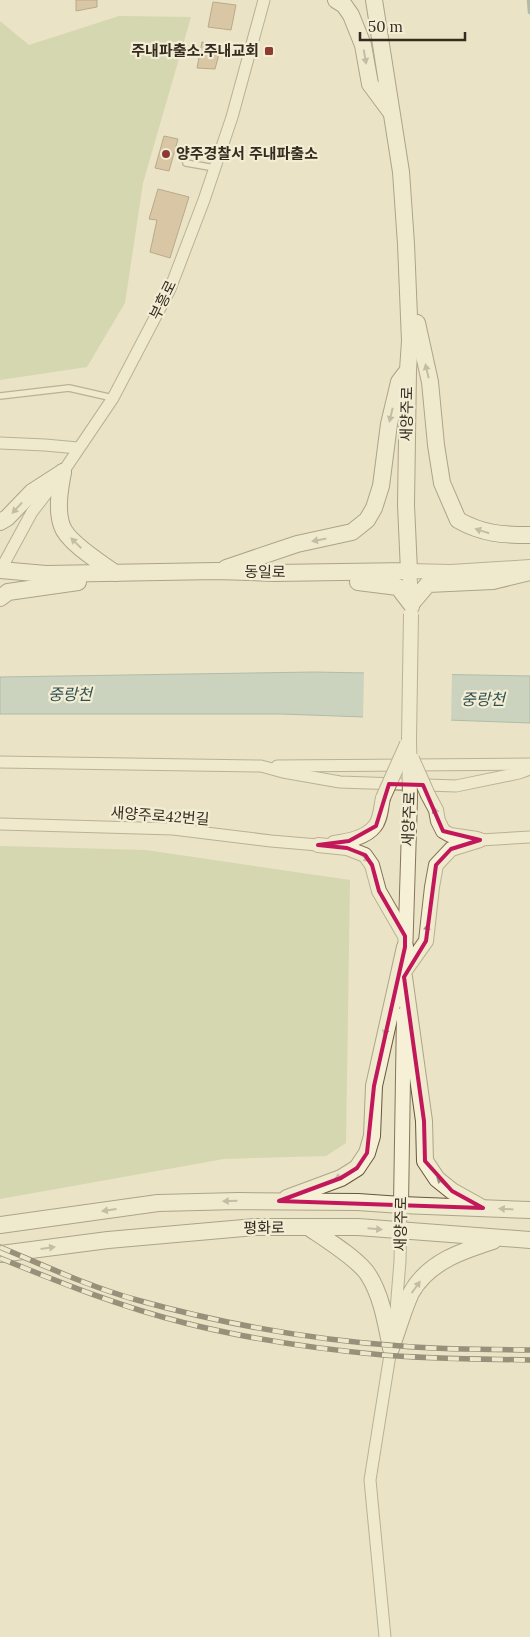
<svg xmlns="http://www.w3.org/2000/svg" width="530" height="1637" font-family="Lora,'Noto Sans KR',serif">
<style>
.green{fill:#bdc79a}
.water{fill:#a6beb9;stroke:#6e8b87}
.pier{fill:#eae3c5}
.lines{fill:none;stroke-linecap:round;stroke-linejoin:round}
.stream{stroke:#6e8b87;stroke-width:4.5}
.building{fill:#c5a37e;stroke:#806344}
.service-casing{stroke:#83755c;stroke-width:8}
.minor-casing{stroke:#83755c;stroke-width:13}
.tertiary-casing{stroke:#83755c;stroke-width:16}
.secondary-casing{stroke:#655640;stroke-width:18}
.service{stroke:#f6f0d7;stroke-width:5.5}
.minor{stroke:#f6f0d7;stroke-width:11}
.tertiary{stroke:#f6f0d7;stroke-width:14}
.secondary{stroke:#f6f0d7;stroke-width:16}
.rail-casing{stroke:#352c1f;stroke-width:5.5}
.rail{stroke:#f2edd4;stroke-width:4;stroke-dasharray:11;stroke-linecap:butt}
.tertiary-bridge-casing{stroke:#83755c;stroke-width:16;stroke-linecap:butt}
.tertiary-bridge{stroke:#f6f0d7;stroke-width:14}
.oneway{fill:#968e7b}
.marked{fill:none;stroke:#c2185b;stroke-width:4;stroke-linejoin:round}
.poi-dot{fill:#8d3b32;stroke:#f2edd4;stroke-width:2}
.labels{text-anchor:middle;stroke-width:4.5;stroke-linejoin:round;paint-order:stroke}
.poi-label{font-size:15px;font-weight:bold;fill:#352c1f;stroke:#f2edd4;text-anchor:end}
.street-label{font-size:15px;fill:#352c1f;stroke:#f2edd4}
.water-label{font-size:16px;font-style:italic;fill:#305153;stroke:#f2edd4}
</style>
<rect width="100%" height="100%" fill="#eae3c5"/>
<g class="green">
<path d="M119 16 191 17 143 183 125 303 87 367 0 380V21L29 45Z"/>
<path d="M0 846 146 850 350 880 346 1143 326 1156 224 1159 0 1199Z"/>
</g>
<path class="water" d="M314 672 530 676V723L281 714H0V677Z"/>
<path class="pier" d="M364 671 452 672 451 723 363 720Z"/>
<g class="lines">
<path class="stream" d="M529 0 530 12"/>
</g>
<g class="building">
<path d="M76 0H97V7L76 11Z"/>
<path d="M213 2 236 5 231 30 208 27Z"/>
<path d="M202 42 221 47 215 69 197 68Z"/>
<path d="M164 136 178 139 169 171 155 168Z"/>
<path d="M158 189 189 197 170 258 150 252 157 220 149 219Z"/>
</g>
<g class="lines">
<g class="service-casing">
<g id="service">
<path d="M186 163 215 168"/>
<path d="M0 396 69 388 113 398"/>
</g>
</g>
<g class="minor-casing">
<g id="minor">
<path d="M0 443 45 445 78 448"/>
<path d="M0 571 32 512 63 472 113 398 170 289 204 200 232 117 264 0"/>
<path d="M0 762 261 766 283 772 340 782 456 786 519 773 530 769"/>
<path d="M277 766 530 764"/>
<path d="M0 824 173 829 271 841 318 845"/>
<path d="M480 840 530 837"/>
<path d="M395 1323 400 1261 401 1205"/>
<path d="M385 1637 370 1480 392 1342"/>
</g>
</g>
<g class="tertiary-casing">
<g id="tertiary">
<path d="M412 607 409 571 451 572 530 567"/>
<path d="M428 795 436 810 438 821 443 831 450 835 477 839"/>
<path d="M334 843C347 841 366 838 375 826 381 819 381 806 383 798"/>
<path d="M318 845 347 848 365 855 372 865 379 891 405 936"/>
<path d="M405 957 410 798"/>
<path d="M404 972 426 941 432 887 436 865 451 849 480 840"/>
<path d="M401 1205 404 1014"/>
</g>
</g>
<g class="secondary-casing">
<g id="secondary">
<path d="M336 0 344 5 351 15 363 45 370 84 390 111"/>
<path d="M417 323 430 382 436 445 442 483 458 520C483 534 502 535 530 535"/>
<path d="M63 472C60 488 56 510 62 526 67 542 101 563 115 573"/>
<path d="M0 522 7 518 32 492 63 472"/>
<path d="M226 568 297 544 352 532 367 520 374 508 381 486 389 424 399 382 405 374"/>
<path d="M0 570 46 574 217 571 274 573 409 571 406 505 408 370 410 341 406 244 401 172 374 0"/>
<path d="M358 582 398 587 411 604 428 584 493 581 530 572"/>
<path d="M0 598 8 592 78 582"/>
<path d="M404 977 424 1121 425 1161 437 1179 452 1191 479 1206"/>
<path d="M287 1198 341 1178 357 1168 367 1153 372 1136 374 1086 405 947"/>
<path d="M0 1225 158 1203 238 1201 358 1202 401 1205 530 1210"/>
<path d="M308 1227C324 1238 360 1260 369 1276 382 1297 386 1324 391 1348"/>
<path d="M0 1254 108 1240 255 1227H358L530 1240"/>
<path d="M391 1348C398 1330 403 1310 411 1293 428 1262 462 1251 493 1241"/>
</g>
</g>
<use href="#service" class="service"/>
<use href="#minor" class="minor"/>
<use href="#tertiary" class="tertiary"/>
<use href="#secondary" class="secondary"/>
<g class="rail-casing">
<g id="rail">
<path d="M0 1247C45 1266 90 1287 137 1300 223 1324 313 1340 401 1346 444 1350 487 1349 530 1350"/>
<path d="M0 1258C61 1283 121 1307 185 1323 249 1339 317 1349 383 1355 432 1359 481 1359 530 1360"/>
</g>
</g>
<use href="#rail" class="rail"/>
<g class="tertiary-bridge-casing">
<g id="tertiary-bridge">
<path d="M412 759 428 795"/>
<path d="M383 798 407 744"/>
<path d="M410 798 409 739 411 614"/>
</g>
</g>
<use href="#tertiary-bridge" class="tertiary-bridge"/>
</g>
<defs><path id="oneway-solid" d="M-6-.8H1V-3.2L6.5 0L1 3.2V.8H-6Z" transform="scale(1.25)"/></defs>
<g class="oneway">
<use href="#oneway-solid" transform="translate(365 57) rotate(80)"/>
<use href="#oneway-solid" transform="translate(427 371) rotate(-103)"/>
<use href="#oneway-solid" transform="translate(391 415) rotate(103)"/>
<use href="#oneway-solid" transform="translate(17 508) rotate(133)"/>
<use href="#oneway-solid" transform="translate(482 531) rotate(-163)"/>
<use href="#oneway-solid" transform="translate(319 540) rotate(169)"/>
<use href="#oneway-solid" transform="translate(76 543) rotate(-135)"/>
<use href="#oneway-solid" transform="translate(436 814) rotate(-108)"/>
<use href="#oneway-solid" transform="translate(364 857) rotate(38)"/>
<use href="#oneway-solid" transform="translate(427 931) rotate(-84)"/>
<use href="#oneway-solid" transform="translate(386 1029) rotate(103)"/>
<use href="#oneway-solid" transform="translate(341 1176) rotate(155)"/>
<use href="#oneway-solid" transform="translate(442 1182) rotate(-137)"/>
<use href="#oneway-solid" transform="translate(230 1201) rotate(179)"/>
<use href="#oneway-solid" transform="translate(506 1209) rotate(-177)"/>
<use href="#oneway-solid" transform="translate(109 1210) rotate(172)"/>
<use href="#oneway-solid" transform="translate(375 1229) rotate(5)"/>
<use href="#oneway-solid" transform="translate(48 1248) rotate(-8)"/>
<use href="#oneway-solid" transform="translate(416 1287) rotate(-54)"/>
</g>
<path d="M0 0H530V1637H0ZM389 784 423 785 443 831 480 840 451 849 436 865 426 941 404 977 424 1121 425 1161 452 1191 483 1208 279 1201 341 1178 357 1168 367 1153 374 1086 405 947V936L379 891 372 865 365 855 347 848 318 845 349 841 376 826Z" fill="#eae3c5" fill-opacity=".55" fill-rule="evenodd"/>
<path class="marked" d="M389 784 423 785 443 831 480 840 451 849 436 865 426 941 404 977 424 1121 425 1161 452 1191 483 1208 279 1201 341 1178 357 1168 367 1153 374 1086 405 947V936L379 891 372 865 365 855 347 848 318 845 349 841 376 826Z"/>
<g class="poi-dot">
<rect x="264" y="46" width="10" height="10" rx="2.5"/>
<circle cx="166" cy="154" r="5"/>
</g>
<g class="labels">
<g class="poi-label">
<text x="259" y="56">주내파출소.주내교회</text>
<text x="176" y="159" text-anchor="start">양주경찰서 주내파출소</text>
</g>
<g class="street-label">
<text transform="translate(163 300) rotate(-64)" y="5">부흥로</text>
<text transform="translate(407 414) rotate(-89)" y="5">새양주로</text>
<text transform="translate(265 572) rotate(1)" y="5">동일로</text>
<text transform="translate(160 816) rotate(4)" y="5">새양주로42번길</text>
<text transform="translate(409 819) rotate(-88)" y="5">새양주로</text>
<text transform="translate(401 1224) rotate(-89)" y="5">새양주로</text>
<text transform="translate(264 1228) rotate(-1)" y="5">평화로</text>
</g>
<g class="water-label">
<text x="70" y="700">중랑천</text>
<text x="483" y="705">중랑천</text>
</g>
</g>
<path d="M360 32v8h105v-8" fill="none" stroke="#352c1f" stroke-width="2.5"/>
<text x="368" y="32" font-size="15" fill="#352c1f" stroke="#f2edd4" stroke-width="4" paint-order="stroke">50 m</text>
</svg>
